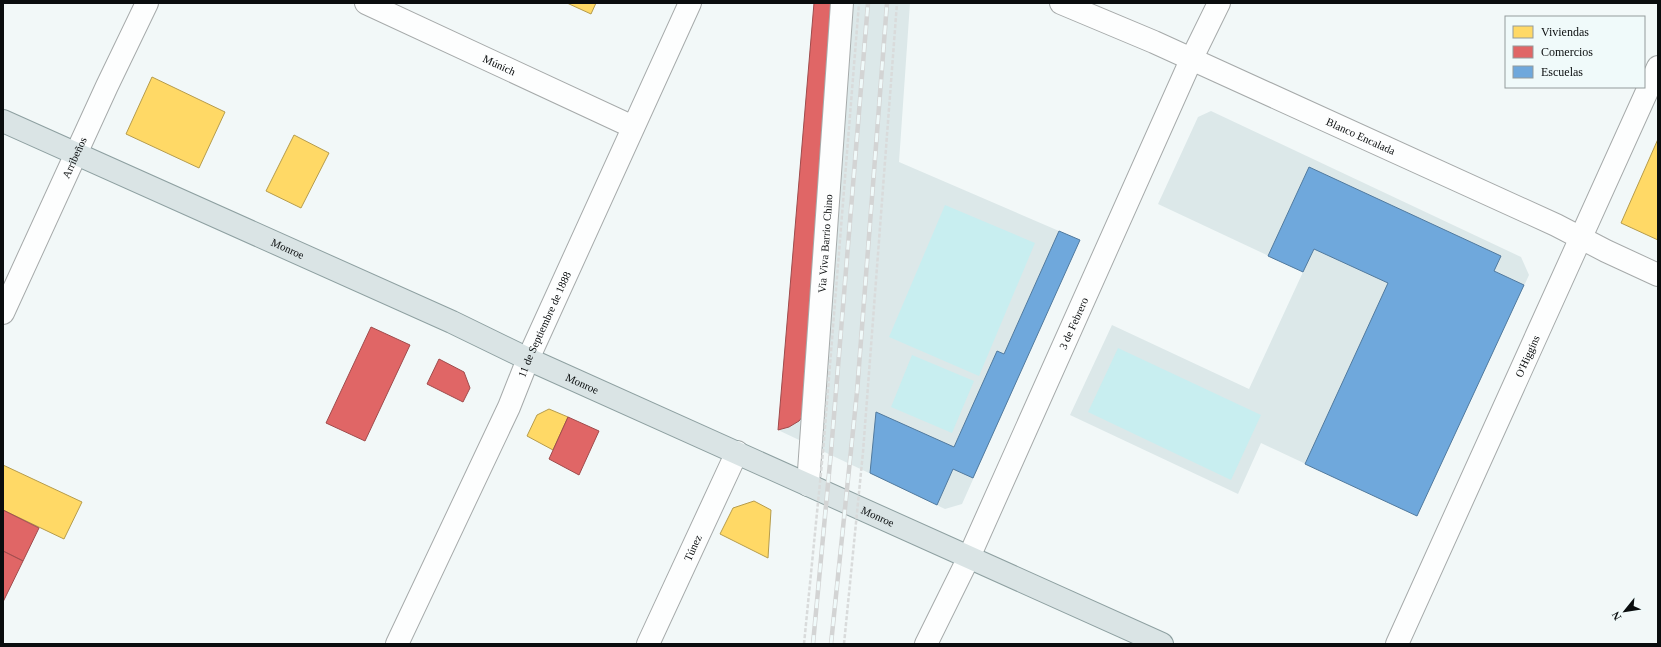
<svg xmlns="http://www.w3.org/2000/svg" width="1661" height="647" font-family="Georgia,serif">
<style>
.built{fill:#dce8e9}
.green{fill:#c8eef0}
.homes{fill:#ffd966;stroke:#b69c4c}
.shops{fill:#e06666;stroke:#a04b4c}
.schools{fill:#6fa8dc;stroke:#517a9e}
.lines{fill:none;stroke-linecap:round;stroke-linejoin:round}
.minor-casing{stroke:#a6aaaa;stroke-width:24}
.major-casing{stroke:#8ea0a1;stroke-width:24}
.minor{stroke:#fdfefe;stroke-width:22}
.major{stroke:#dae4e5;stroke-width:22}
.rail-casing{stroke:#d3d4d4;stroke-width:4.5}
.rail{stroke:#f0fafa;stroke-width:3;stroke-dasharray:9;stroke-linecap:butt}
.path-bridge{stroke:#d9dbdb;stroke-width:2.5;stroke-dasharray:4 2;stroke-linecap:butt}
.labels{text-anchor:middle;stroke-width:4;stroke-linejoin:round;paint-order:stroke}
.street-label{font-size:11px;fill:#0a0d0e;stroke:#f0fafa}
</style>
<rect width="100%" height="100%" fill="#f2f8f8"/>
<g class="built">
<path d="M814 3H910L899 162 1080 240 962 504 945 509 778 430Z"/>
<path d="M1211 111 1521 257 1529 275 1417 516 1261 443 1238 494 1070 415 1112 325 1249 389 1303 272 1158 204 1198 117Z"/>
</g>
<g class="green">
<path d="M945 205 1035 243 979 376 889 337Z"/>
<path d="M1118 348 1261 415 1231 480 1088 412Z"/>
<path d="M912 355 974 381 952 433 891 407Z"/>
</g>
<g class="homes">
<path d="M567 3H596L591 14Z"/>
<path d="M152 77 225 112 199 168 126 134Z"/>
<path d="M294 135 329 153 301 208 266 191Z"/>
<path d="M1658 139V240L1621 223Z"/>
<path d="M549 409 568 417 553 450 527 436 537 415Z"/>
<path d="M3 465 82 502 64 539 3 510Z"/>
<path d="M754 501 771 510 768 558 720 534 733 508Z"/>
</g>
<g class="shops">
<path d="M814 3H840L809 409 799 421 789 427 778 430Z"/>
<path d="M371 327 410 345 365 441 326 423Z"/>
<path d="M439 359 464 372 470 388 463 402 427 384Z"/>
<path d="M568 417 599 431 579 475 549 459Z"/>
<path d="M3 510 39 528 23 561 3 551Z"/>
<path d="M3 551 23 561 3 602Z"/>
</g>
<g class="schools">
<path d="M1309 167 1501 256 1494 271 1524 285 1417 516 1305 464 1388 283 1314 249 1303 272 1268 256Z"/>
<path d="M1059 231 1080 240 973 478 953 469 937 505 870 473 876 412 954 447 997 351 1004 354Z"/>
</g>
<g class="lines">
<g class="minor-casing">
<g id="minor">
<path id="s1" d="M366 3 633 127"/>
<path id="s2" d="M1061 3 1154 42 1556 225 1606 251 1658 275"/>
<path id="s3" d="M3 313 107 86 147 3"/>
<path id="s4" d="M808 485 842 3"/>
<path id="s5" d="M397 644 509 407 528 359 690 3"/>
<path id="s6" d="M648 644 737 452"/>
<path id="s7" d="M926 644 969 557 1191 60 1219 3"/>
<path id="s8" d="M1397 644 1658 67"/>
</g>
</g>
<g class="major-casing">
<g id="major">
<path id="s9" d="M3 121 452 322 528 359 1162 644"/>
</g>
</g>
<use href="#minor" class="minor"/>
<use href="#major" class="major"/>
<g class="rail-casing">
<g id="rail">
<path d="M813 644 831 452 868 3"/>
<path d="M831 644 857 392 887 3"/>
</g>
</g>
<use href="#rail" class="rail"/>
<g class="path-bridge">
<path d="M804 644 823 452 859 3"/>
<path d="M844 644 863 452 897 3"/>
</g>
</g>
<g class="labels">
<g class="street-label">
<text dy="4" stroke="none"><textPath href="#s1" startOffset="147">Múnich</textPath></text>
<text dy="4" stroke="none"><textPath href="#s2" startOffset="328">Blanco Encalada</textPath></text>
<text dy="4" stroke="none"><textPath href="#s3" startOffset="171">Arribeños</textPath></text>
<text dy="4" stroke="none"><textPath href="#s4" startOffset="242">Via Viva Barrio Chino</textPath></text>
<text dy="4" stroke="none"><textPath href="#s9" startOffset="312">Monroe</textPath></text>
<text dy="4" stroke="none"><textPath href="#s5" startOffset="352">11 de Septiembre de 1888</textPath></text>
<text dy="4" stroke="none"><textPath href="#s7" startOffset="353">3 de Febrero</textPath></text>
<text dy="4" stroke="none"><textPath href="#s8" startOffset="316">O'Higgins</textPath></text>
<text dy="4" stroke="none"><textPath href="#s9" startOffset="636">Monroe</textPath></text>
<text dy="4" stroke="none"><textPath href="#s9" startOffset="960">Monroe</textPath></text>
<text dy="4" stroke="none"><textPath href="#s6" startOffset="106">Túnez</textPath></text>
</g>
</g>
<rect width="1661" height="647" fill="none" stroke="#0a0d0e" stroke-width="8"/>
<rect x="1505" y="16" width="140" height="72" fill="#f0fafa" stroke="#949b9c"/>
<rect x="1513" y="26" width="20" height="12" fill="#ffd966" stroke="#949b9c"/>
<text x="1541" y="36" font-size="12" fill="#0a0d0e">Viviendas</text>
<rect x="1513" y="46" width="20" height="12" fill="#e06666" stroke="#949b9c"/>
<text x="1541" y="56" font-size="12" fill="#0a0d0e">Comercios</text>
<rect x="1513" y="66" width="20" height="12" fill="#6fa8dc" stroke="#949b9c"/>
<text x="1541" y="76" font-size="12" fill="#0a0d0e">Escuelas</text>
<g transform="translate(1625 611) rotate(240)" stroke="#f0fafa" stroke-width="3" paint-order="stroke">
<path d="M0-3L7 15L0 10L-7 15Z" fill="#0a0d0e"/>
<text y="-6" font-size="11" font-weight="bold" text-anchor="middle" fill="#0a0d0e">N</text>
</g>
</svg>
